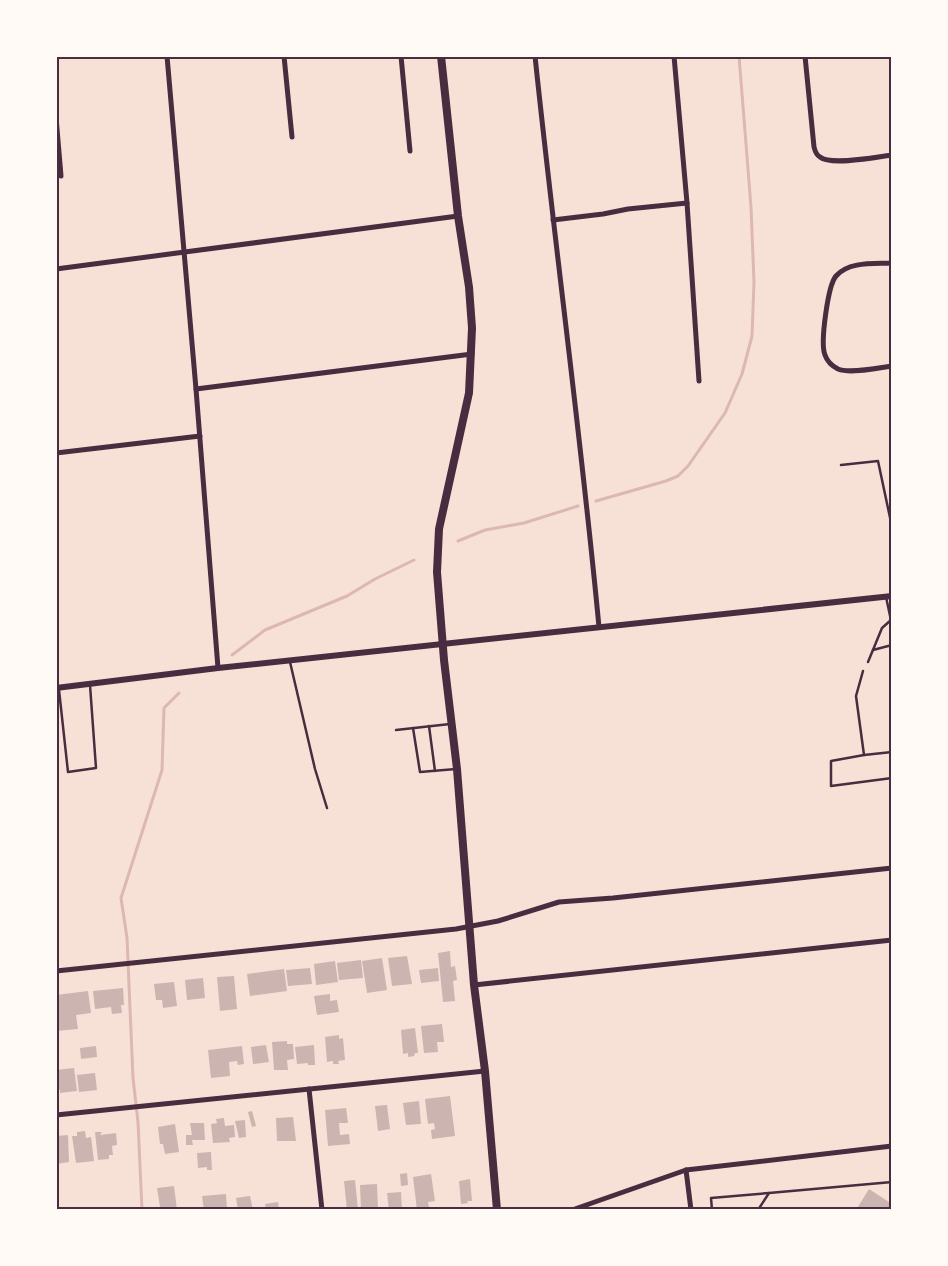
<svg xmlns="http://www.w3.org/2000/svg" width="948" height="1266" font-family="Poppins,sans-serif">
<style>
.lines{fill:none;stroke-linecap:round;stroke-linejoin:round}
.stream{stroke:#dcb8b0;stroke-width:3}
.building{fill:#ccb4b1}
.service{stroke:#4a2c40;stroke-width:2.5}
.minor{stroke:#4a2c40;stroke-width:5}
.tertiary{stroke:#4a2c40;stroke-width:6}
.secondary{stroke:#4a2c40;stroke-width:8}
.neatline{fill:none;stroke:#4a2c40;stroke-width:2}
</style>
<rect width="100%" height="100%" fill="#f7e1d7"/>
<g class="lines">
<g class="stream">
<path d="M596 501 666 481 678 476 688 466 725 413 742 374 752 336 754 282 751 207 739 56"/>
<path d="M458 541 485 530 524 523 578 506"/>
<path d="M232 655 265 630 347 596 375 579 414 560"/>
<path d="M142 1210 138 1122 133 1078 127 938 121 898 162 770 164 708 179 693"/>
</g>
</g>
<g class="building">
<path d="M450 951 451 967 455 966 457 980 453 981 455 1001 443 1002 438 953Z"/>
<path d="M407 956 412 984 392 986 388 958Z"/>
<path d="M382 958 387 990 367 993 362 961Z"/>
<path d="M361 960 363 978 339 980 337 963Z"/>
<path d="M335 961 338 982 316 985 314 964Z"/>
<path d="M310 968 312 984 288 986 286 970Z"/>
<path d="M438 968 439 981 421 983 419 970Z"/>
<path d="M284 969 287 991 250 996 247 974Z"/>
<path d="M234 976 237 1009 220 1011 217 977Z"/>
<path d="M203 978 205 998 187 1000 185 980Z"/>
<path d="M174 982 177 1006 163 1008 162 1000H156L154 984Z"/>
<path d="M123 988 124 1005H121L122 1013 112 1014 111 1007 95 1009 93 991Z"/>
<path d="M88 991 91 1013 76 1015 78 1029 56 1031V995Z"/>
<path d="M330 994V1001L337 1000 339 1012 317 1015 314 996Z"/>
<path d="M442 1024 444 1042H437L438 1052 424 1053 421 1026Z"/>
<path d="M415 1028 418 1053H415L414 1056 408 1057V1053L403 1054 401 1030Z"/>
<path d="M339 1035V1039L343 1038 345 1060 338 1061 339 1064H333V1061L327 1062 325 1037Z"/>
<path d="M287 1041V1044H293L294 1059 287 1060 288 1070H274L272 1042Z"/>
<path d="M266 1045 269 1062 253 1064 251 1047Z"/>
<path d="M314 1045 315 1065H308V1063L297 1064 295 1047Z"/>
<path d="M96 1046 97 1057 81 1059 80 1048Z"/>
<path d="M242 1046 244 1064 238 1065 237 1061 229 1062 230 1076 211 1078 208 1050Z"/>
<path d="M74 1068 77 1091 60 1093V1090H56V1070Z"/>
<path d="M95 1073 97 1090 79 1092 77 1075Z"/>
<path d="M450 1096 455 1136 432 1139 431 1130 435 1129 434 1123 428 1124 425 1099Z"/>
<path d="M419 1101 421 1124 406 1125 403 1103Z"/>
<path d="M387 1105 390 1129 378 1131 375 1106Z"/>
<path d="M346 1108 348 1123H339L340 1135 349 1134 350 1144 328 1146 325 1110Z"/>
<path d="M252 1111 256 1126 252 1127 248 1112Z"/>
<path d="M293 1117 296 1141H277L276 1118Z"/>
<path d="M224 1118 225 1126 234 1125 235 1137 229 1138 230 1142 213 1143 211 1124 217 1123 216 1119Z"/>
<path d="M245 1120 246 1137 239 1138 235 1121Z"/>
<path d="M190 1123H204L205 1140H192L193 1145H186V1135H192Z"/>
<path d="M175 1124 179 1152 165 1154 163 1144H160L158 1127Z"/>
<path d="M85 1131 86 1138 91 1137 94 1161 76 1163 72 1136H77V1132Z"/>
<path d="M95 1132H102L100 1135 116 1133 117 1145 112 1146 113 1155H109V1159L98 1160Z"/>
<path d="M68 1135 69 1162 56 1164V1136Z"/>
<path d="M211 1152 212 1170H207V1167L198 1168 197 1153Z"/>
<path d="M407 1173 408 1185 401 1186 400 1174Z"/>
<path d="M431 1174 435 1201 428 1202 429 1208 417 1210 413 1177Z"/>
<path d="M470 1179 472 1201H467L468 1203 461 1204 459 1181Z"/>
<path d="M355 1180 358 1210H347L344 1181Z"/>
<path d="M377 1184 378 1210H361L360 1185Z"/>
<path d="M174 1186 177 1210H151L150 1208 160 1207 157 1188Z"/>
<path d="M869 1189 892 1204V1210H856Z"/>
<path d="M401 1192 402 1210H389L387 1193Z"/>
<path d="M226 1194 227 1210H204L202 1196Z"/>
<path d="M250 1196 253 1210H238L236 1198Z"/>
<path d="M278 1202 279 1210H266L265 1204Z"/>
</g>
<g class="lines">
<g class="service">
<path d="M841 465 878 461 892 527"/>
<path d="M886 597 892 625"/>
<path d="M873 650 892 645"/>
<path d="M290 662 315 769 327 808"/>
<path d="M868 662 882 628 891 620"/>
<path d="M863 671 856 696 864 755 892 752"/>
<path d="M59 690 68 772 96 768 90 685"/>
<path d="M429 726 435 771"/>
<path d="M413 728 420 772 456 769"/>
<path d="M396 730 450 724"/>
<path d="M864 755 831 761V786L892 778"/>
<path d="M712 1210 711 1198 769 1193"/>
<path d="M758 1210 769 1193 892 1182"/>
</g>
<g class="minor">
<path d="M167 56 196 389 218 668"/>
<path d="M284 56 292 137"/>
<path d="M401 56 410 151"/>
<path d="M535 56C555 247 581 436 599 627"/>
<path d="M674 56 687 203 699 381"/>
<path d="M805 56 814 147C815 151 816 155 820 157 831 166 877 157 892 155"/>
<path d="M56 117 61 176"/>
<path d="M553 220 603 214 628 209 687 203"/>
<path d="M892 263C875 264 849 261 836 276 828 285 820 343 825 355 827 361 832 366 838 369 850 374 878 368 892 366"/>
<path d="M56 269 458 216"/>
<path d="M196 389 472 354"/>
<path d="M56 453 200 436"/>
<path d="M56 971 456 929 498 921 559 902 613 898 892 868"/>
<path d="M474 985 892 940"/>
<path d="M309 1089 322 1210"/>
<path d="M56 1115 485 1071"/>
<path d="M686 1170 691 1210"/>
<path d="M572 1210 686 1170 892 1146"/>
</g>
<path class="tertiary" d="M56 688 218 668 892 596"/>
<path class="secondary" d="M441 56 458 216 469 287 472 328 469 393 439 529 437 572 444 660 457 769 474 985 485 1071 497 1210"/>
</g>
<rect width="948" height="1266" fill="none" stroke="#fffaf5" stroke-width="115"/>
<rect x="58" y="58" width="832" height="1150" class="neatline"/>
</svg>
